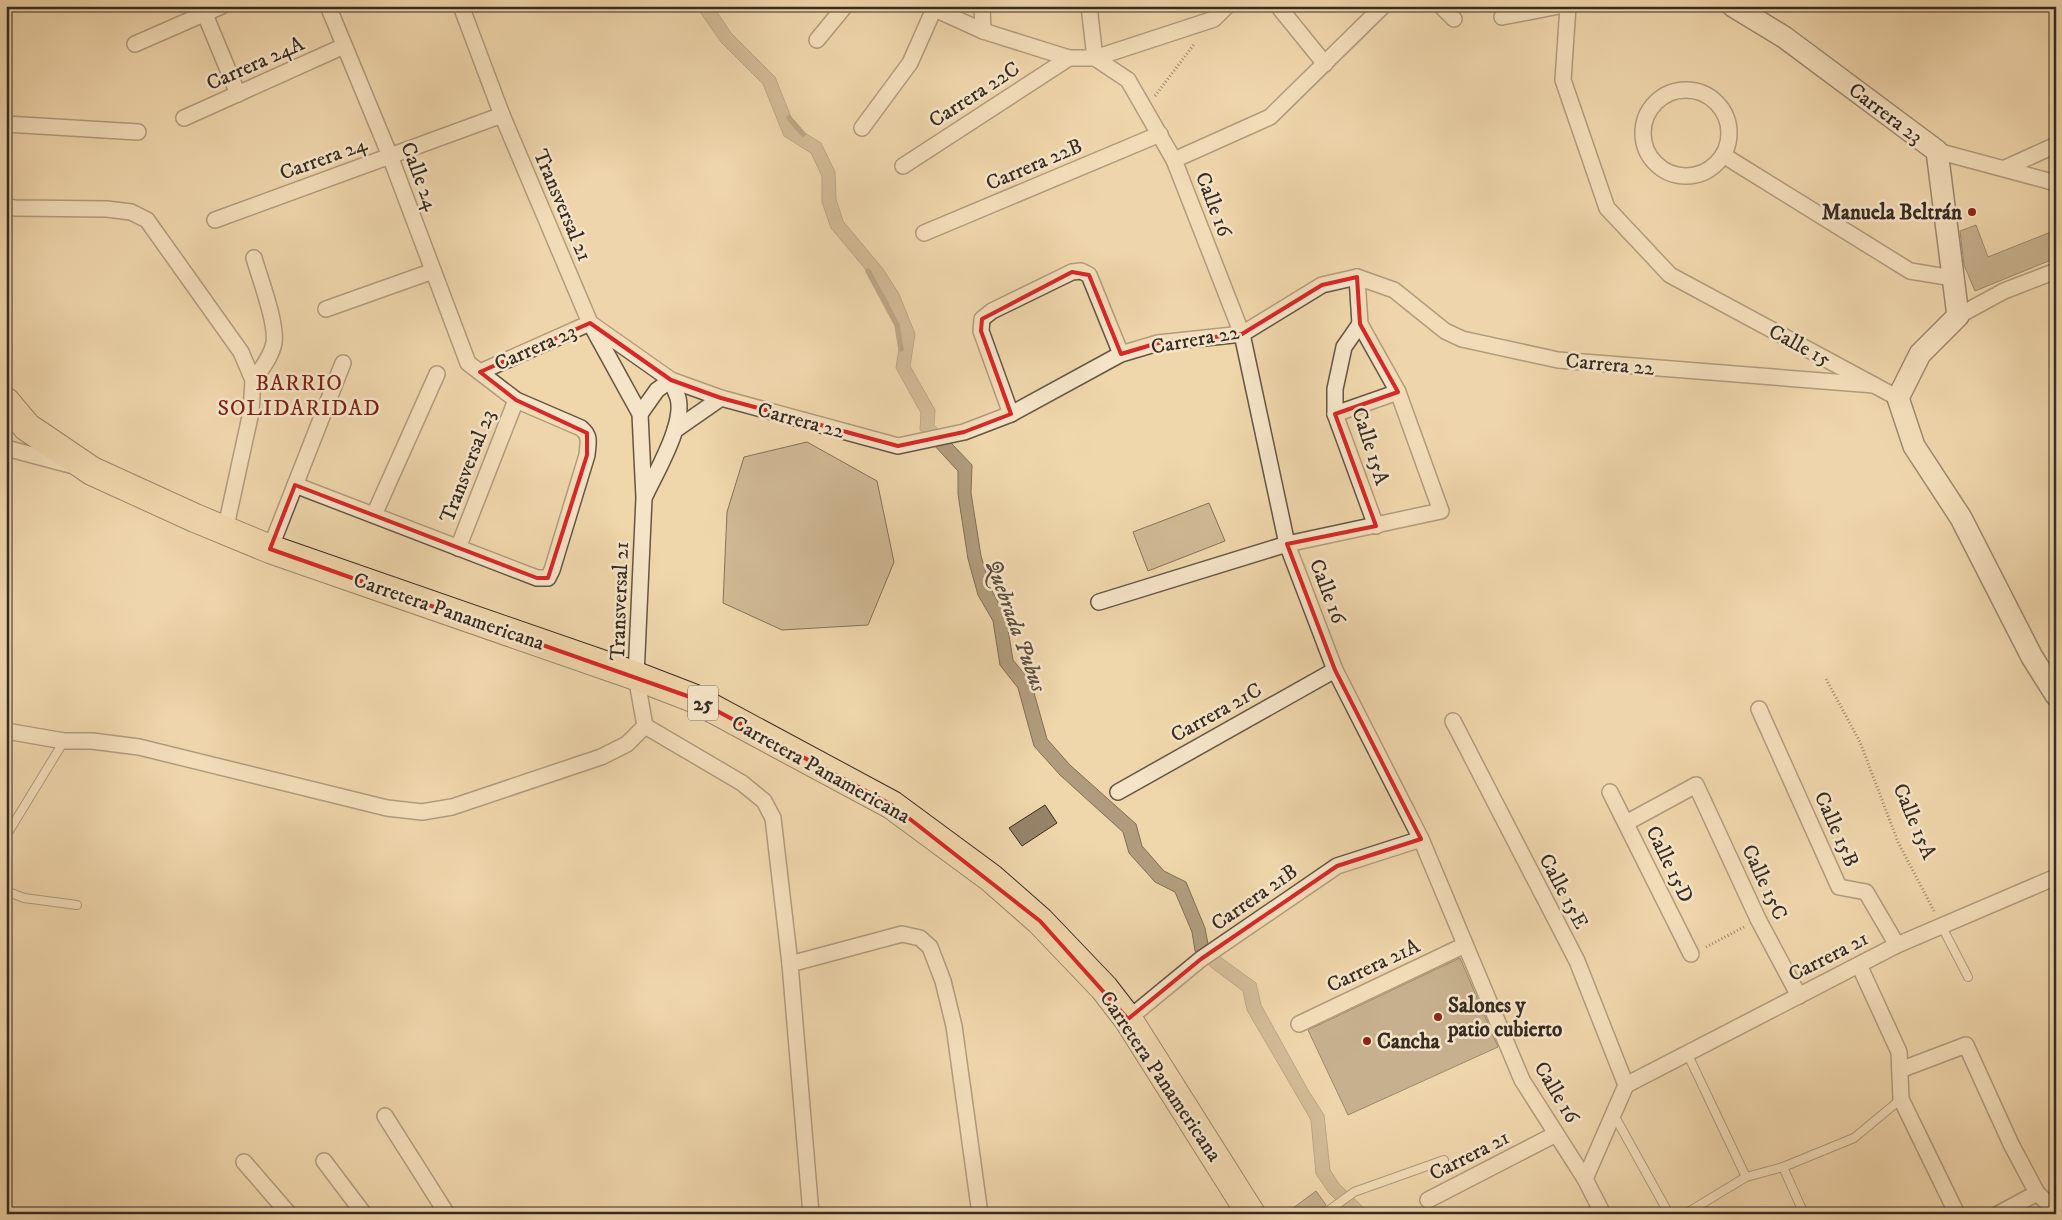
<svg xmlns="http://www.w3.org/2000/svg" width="2062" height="1220" font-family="'IM FELL DW Pica',serif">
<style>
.green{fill:#d0b994;stroke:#84725b}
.water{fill:#b09c7c;stroke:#806f58}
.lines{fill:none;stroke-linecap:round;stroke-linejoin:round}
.stream{stroke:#806f58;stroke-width:5.5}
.building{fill:#978469;stroke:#372b22}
.lane-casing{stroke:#655644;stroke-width:10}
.street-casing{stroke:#655644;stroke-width:18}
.secondary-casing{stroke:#372b22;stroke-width:24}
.highway-casing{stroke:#372b22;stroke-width:30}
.path{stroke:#372b22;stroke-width:3;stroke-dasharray:1 2.5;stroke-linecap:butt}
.lane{stroke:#f5e4c8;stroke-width:8}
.street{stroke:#f5e4c8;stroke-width:15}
.secondary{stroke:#f5e4c8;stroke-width:21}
.highway{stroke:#efd6ab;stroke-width:28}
.marked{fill:none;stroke:#d62828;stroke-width:4;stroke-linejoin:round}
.poi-dot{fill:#8f2418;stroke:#f5e4c8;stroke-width:2}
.labels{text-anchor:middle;stroke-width:5;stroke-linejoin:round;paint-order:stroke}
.shield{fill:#f5e4c8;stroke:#706254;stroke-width:1}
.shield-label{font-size:20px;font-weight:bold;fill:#372b22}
.street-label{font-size:21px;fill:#372b22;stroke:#f5e4c8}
.poi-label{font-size:21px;font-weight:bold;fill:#372b22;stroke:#f5e4c8;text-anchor:start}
.neighbourhood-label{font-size:22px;letter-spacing:1px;fill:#7a1f14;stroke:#f5e4c8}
.water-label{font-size:22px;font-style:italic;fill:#5b4d3d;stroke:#f5e4c8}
</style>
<rect width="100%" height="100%" fill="#efd6ab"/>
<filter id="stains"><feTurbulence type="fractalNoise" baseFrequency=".004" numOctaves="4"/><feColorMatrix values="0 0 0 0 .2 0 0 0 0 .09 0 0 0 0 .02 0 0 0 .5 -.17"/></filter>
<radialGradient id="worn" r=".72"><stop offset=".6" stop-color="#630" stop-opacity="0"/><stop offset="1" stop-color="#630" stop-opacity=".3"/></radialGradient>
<g class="green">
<path d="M807 442 877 481 894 562 868 625 782 630 723 603 727 512 744 457Z"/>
<path d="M1209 503 1225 541 1148 571 1133 532Z"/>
</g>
<path class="water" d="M696 6H713L731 33 775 77 795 127 821 143 835 172 836 199 843 221 883 269 899 294 915 334 910 366 935 410 934 425 972 465 971 493 981 556 991 589 1006 617 1013 660 1031 682 1047 739 1070 765 1136 824 1142 846 1164 871 1186 882 1205 928 1208 944 1220 957 1256 983 1261 1005 1308 1090 1324 1115 1330 1170 1339 1184 1370 1214H1351L1329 1193 1316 1174 1311 1120 1247 1010 1243 991 1211 967 1195 951 1192 932 1175 892 1155 882 1129 853 1123 832 1060 775 1034 746 1018 688 1000 665 993 621 978 595 968 559 958 494V471L920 430 921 413 896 368 901 336 887 300 872 277 831 228 822 202V176L811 153 784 136 763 84 721 42Z"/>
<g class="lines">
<g class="stream">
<path d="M789 118 803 134"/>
<path d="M868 271 897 325 901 349"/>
</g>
</g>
<g class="building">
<path d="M1976 225 1988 257 2056 230V258L1975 291 1964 265 1960 231Z"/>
<path d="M1045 805 1057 823 1022 846 1009 828Z"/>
<path d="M1460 958 1498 1047 1348 1115 1308 1030Z"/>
<path d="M1316 1191 1326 1205 1319 1213 1285 1214Z"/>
</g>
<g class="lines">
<g class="lane-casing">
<g id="lane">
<path d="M6 836 64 741"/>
<path d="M6 891 24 898 77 905"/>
<path d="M1941 925 1968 977"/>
<path d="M1687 1053 1746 1177"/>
<path d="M1614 1115 1669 1214"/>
<path d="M1783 1167 1804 1214"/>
<path d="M1324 1214 1354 1192 1444 1160"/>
<path d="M1685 1214 1746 1177 1783 1167 1854 1138 1901 1099"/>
</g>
</g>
<g class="street-casing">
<g id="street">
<path d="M461 6 502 115 590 323 640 414 644 498 636 676 645 726 742 783 764 801 773 818 790 964 811 1214"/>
<path d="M928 6 983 31 1069 58H1095L1214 19 1227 6"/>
<path d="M982 6 983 31"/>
<path d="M1089 6 1095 58 1128 80 1174 160 1242 334 1287 544 1335 670 1421 839 1522 1080 1585 1179 1603 1214"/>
<path d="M1278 6 1325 64"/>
<path d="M1441 6 1454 19"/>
<path d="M1568 6 1563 80 1607 208 1670 275 1898 398"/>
<path d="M204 12 238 94"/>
<path d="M1502 17 1559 6"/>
<path d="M817 40 845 6"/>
<path d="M135 44 222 6"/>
<circle cx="1686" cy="133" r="43"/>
<path d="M184 118 344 46"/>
<path d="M6 124 138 132"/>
<path d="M862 128 910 63 934 9"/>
<path d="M1937 151 2056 183"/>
<path d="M1723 155 1910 271 1953 278"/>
<path d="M1174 160 1270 117 1383 6"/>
<path d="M903 166 1069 58"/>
<path d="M2005 168 2056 145"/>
<path d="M6 206 15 208 107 209 131 212 147 220 241 352 253 380 251 412 225 531"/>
<path d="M215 220 502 115"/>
<path d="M924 233 1160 134"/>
<path d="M326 309 433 271"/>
<path d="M1958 316 2004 291 2056 271"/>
<path d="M590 323 671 380 721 398 898 446 964 432 1011 414 1121 354 1158 343 1242 334 1322 285 1357 277 1394 290 1445 331 1462 339 1558 360 1874 385"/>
<path d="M1360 324 1344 347 1335 389V414L1376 526"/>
<path d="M480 372 590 323"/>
<path d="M253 380C262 369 271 357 274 343 277 323 260 279 254 258"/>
<path d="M640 414 657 390 671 380C673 386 676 392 678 398 685 424 656 472 645 496"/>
<path d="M1011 414 981 331 982 319 992 311 1072 272 1081 271 1089 275 1121 354"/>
<path d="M1335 414 1398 392"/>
<path d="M675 430 721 398"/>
<path d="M6 448 70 465"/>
<path d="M295 485 537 578H548L552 570 587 455C588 443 591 436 581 428L516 400 468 363 390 156 328 6"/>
<path d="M374 515 437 374"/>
<path d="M458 548 516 400"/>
<path d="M270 549 343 363"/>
<path d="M1099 602 1287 544 1441 511 1398 392 1360 324 1357 277"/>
<path d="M1759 709 1839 887 1866 892 1897 945"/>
<path d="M1453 721 1577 961 1626 1085"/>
<path d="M6 731 64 741H92L139 747 387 808 422 812 452 807 601 757 627 744 645 726"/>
<path d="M1118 792 1335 670"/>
<path d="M1610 792 1691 954"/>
<path d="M1626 823 1696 785 1758 919 1799 996"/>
<path d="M790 964 902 934 920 938 930 947 943 981 954 1026 980 1214"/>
<path d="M1859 965 1899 1052 1901 1099 1957 1214"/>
<path d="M1128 1019 1201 959 1337 866 1421 839"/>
<path d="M1299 1024 1465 945"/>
<path d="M1900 1070 1966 1045 2011 1144 2037 1193"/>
<path d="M1626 1085 1897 945 2056 877"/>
<path d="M385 1116 447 1214"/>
<path d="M324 1161 364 1214"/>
<path d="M244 1162 289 1214"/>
<path d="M1585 1179 1626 1085"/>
<path d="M1428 1200 1556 1134"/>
<path d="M1998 1214 2037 1193 2056 1211"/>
</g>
</g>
<g class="secondary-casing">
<path id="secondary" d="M1733 6 1784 37 1937 151 1958 316 1920 354 1898 398 1914 446 1961 518 2032 657 2056 695"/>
</g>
<g class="highway-casing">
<path id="highway" d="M6 402 27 427 92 471 195 518 270 549 636 676 693 698 892 805 991 878 1040 921 1104 988 1128 1019 1251 1214"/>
</g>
<g class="path">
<path d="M1155 96 1195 43"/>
<path d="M1826 679 1860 742 1898 842 1934 911"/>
<path d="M1706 947 1744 927"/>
</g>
<use href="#lane" class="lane"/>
<use href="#street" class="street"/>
<use href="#secondary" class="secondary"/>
<use href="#highway" class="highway"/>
</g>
<path d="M0 0H2062V1220H0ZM1072 272 1089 275 1121 354 1158 343 1242 334 1322 285 1357 277 1360 324 1398 392 1335 414 1376 526 1287 544 1335 670 1421 839 1337 866 1201 959 1128 1019 1040 921 892 805 693 698 270 549 295 485 537 578H548L587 455V433L516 400 480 372 590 323 671 380 721 398 898 446 964 432 1011 414 981 331 982 319Z" fill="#efd6ab" fill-opacity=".55" fill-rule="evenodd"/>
<path class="marked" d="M1072 272 1089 275 1121 354 1158 343 1242 334 1322 285 1357 277 1360 324 1398 392 1335 414 1376 526 1287 544 1335 670 1421 839 1337 866 1201 959 1128 1019 1040 921 892 805 693 698 270 549 295 485 537 578H548L587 455V433L516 400 480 372 590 323 671 380 721 398 898 446 964 432 1011 414 981 331 982 319Z"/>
<g class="poi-dot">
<circle cx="1972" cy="212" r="5"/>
<circle cx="1438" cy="1017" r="5"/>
<circle cx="1367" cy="1041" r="5"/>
</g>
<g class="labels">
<rect class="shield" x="688" y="685.5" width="30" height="35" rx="4"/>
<g class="shield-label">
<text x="703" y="710">25</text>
</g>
<g class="street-label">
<text transform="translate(255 63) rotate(-24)" y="7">Carrera 24A</text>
<text transform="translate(974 94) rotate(-33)" y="7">Carrera 22C</text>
<text transform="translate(1886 113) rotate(37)" y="7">Carrera 23</text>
<text transform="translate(323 158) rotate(-20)" y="7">Carrera 24</text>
<text transform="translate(1034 164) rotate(-23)" y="7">Carrera 22B</text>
<text transform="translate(420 176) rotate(69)" y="7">Calle 24</text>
<text transform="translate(1214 204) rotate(69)" y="7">Calle 16</text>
<text transform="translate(563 205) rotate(67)" y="7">Transversal 21</text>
<text transform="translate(1195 339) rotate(-10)" y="7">Carrera 22</text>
<text transform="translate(1800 345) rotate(28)" y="7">Calle 15</text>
<text transform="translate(535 347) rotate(-24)" y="7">Carrera 23</text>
<text transform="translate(1610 364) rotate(5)" y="7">Carrera 22</text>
<text transform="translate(801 420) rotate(15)" y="7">Carrera 22</text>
<text transform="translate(1371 446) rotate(72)" y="7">Calle 15A</text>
<text transform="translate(467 466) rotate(-69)" y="7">Transversal 23</text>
<text transform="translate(1328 591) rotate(69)" y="7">Calle 16</text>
<text transform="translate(619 601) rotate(-88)" y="7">Transversal 21</text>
<text transform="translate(449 611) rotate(19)" y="7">Carretera Panamericana</text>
<text transform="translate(1216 712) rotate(-29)" y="7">Carrera 21C</text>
<text transform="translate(821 769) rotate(29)" y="7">Carretera Panamericana</text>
<text transform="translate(1915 821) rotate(67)" y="7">Calle 15A</text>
<text transform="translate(1837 829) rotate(66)" y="7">Calle 15B</text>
<text transform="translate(1670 864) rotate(64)" y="7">Calle 15D</text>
<text transform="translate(1765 882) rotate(65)" y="7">Calle 15C</text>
<text transform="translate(1564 891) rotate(62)" y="7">Calle 15E</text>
<text transform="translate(1254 897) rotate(-35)" y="7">Carrera 21B</text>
<text transform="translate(1828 956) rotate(-27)" y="7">Carrera 21</text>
<text transform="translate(1373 965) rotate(-25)" y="7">Carrera 21A</text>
<text transform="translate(1161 1076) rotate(56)" y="7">Carretera Panamericana</text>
<text transform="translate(1557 1092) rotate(59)" y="7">Calle 16</text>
<text transform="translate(1469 1155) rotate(-27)" y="7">Carrera 21</text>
</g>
<g class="poi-label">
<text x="1962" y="219" text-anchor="end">Manuela Beltrán</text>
<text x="1448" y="1012">Salones y<tspan x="1448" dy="24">patio cubierto</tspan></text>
<text x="1377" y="1048">Cancha</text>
</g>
<g class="neighbourhood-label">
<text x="299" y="390">BARRIO<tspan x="299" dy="25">SOLIDARIDAD</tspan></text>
</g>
<g class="water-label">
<text transform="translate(1017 625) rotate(70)" y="8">Quebrada Pubus</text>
</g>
</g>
<rect width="2062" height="1220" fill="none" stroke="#efd6ab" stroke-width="25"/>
<rect x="8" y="8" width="2047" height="1205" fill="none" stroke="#372b22" stroke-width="2.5"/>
<rect x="12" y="12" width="2037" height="1195" fill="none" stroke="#372b22"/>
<rect width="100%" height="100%" filter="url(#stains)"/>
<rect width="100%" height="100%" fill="url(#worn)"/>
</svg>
